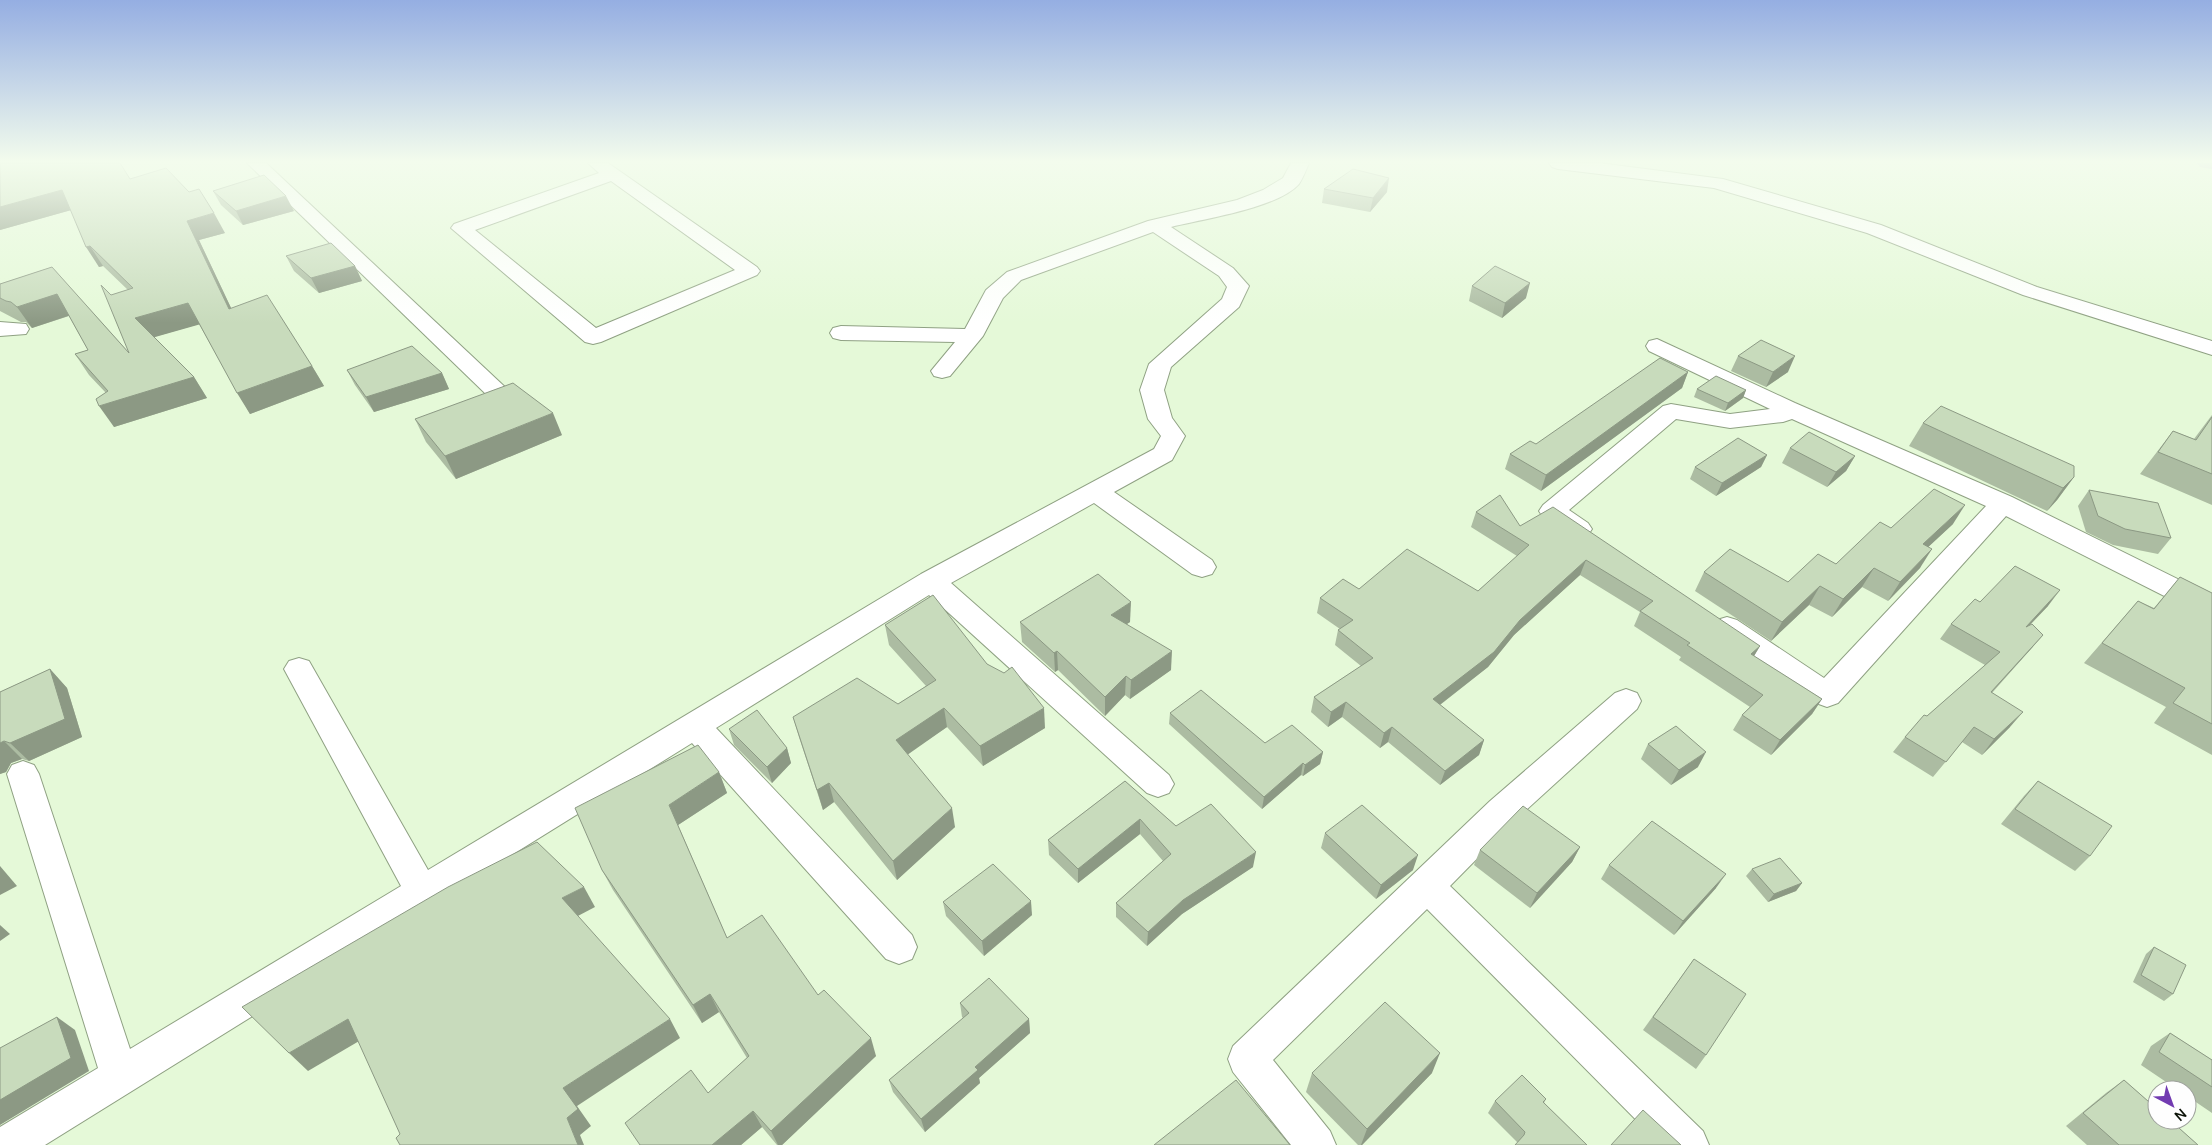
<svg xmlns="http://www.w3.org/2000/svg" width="2212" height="1145" font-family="Manrope,sans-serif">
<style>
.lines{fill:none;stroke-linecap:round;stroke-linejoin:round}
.canal{fill:#b8a5da;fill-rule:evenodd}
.minor-casing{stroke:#8fa183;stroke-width:2}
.tertiary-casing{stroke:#8fa183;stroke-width:2}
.minor{fill:#fff;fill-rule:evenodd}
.tertiary{fill:#fff;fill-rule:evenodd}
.wall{fill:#acbca2}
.shaded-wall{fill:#8c9984}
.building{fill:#c8dbbc;stroke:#8c9984}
</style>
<rect width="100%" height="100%" fill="#e5f9d8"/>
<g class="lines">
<path class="canal" d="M2197 163H2212V169L2200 167Z"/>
<g class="minor-casing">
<g id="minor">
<path d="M247 163H266L506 388 510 393 506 398 498 400 490 398Z"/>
<path d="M588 163H608L757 267 760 271 757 275 601 342 593 344 585 342 451 228 454 224 599 173ZM611 181 735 270 596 328 475 230Z"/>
<path d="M1291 163H1309C1306 170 1303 178 1299 184 1278 208 1203 219 1171 227L1233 268 1249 286 1239 307 1171 367 1164 390 1172 418 1185 436 1172 460 1114 492 1212 560 1216 567 1212 574 1202 577 1192 574 1094 503 951 583 1169 775 1174 784 1169 793 1158 797 1147 793 929 595 716 728 912 935 917 947 912 959 899 964 886 959 692 743 45 1145H0V1127L98 1068 7 774 12 765 23 761 34 765 39 774 130 1049 401 886 284 669 289 661 299 658 309 661 428 870 921 574 1154 449 1161 436 1148 419 1140 390 1149 364 1222 299 1227 287 1219 276 1153 232 1021 280 1003 298 983 336 950 376 942 378 934 376 931 371 955 342 841 340 833 338 830 333 833 328 841 326 965 329 986 290 1007 272 1148 221 1237 200 1263 190 1283 178Z"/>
<path d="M0 322 26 324 29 329 26 334 0 336Z"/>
<path d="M1657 339 1795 403 2012 497 2212 596V618L2202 615 2006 516 1838 703 1827 707 1816 703 1717 636 1713 628 1717 620 1727 617 1737 620 1824 678 1986 506 1792 419 1783 422 1730 428 1676 419 1569 510 1588 523 1592 529 1588 535C1571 540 1548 526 1539 511L1543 505 1663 406 1671 404 1730 414 1770 409 1649 351 1646 346 1649 341Z"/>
<path d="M1626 689 1637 693 1641 701 1637 709 1514 821 1450 886 1703 1131 1709 1145H1661L1427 909 1273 1060 1330 1131 1336 1145H1291L1233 1072 1228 1059 1233 1046 1490 801 1615 693Z"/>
</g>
</g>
<g class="tertiary-casing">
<path id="tertiary" d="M1549 163H1599L1723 179 1881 225 2037 287 2212 341V355L2023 295 1867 233 1714 188 1558 169 1552 167Z"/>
</g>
<use href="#minor" class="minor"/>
<use href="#tertiary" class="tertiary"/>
</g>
<g class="wall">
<path d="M0 163 130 179 225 233 199 240 231 308 312 366 324 386 250 414 199 324 154 337 194 377 207 398 114 427 106 393 89 375 75 354 88 350 69 316 32 328 26 322H21L0 311V284L52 267 129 353 111 295 128 290 103 266 99 267 71 210 0 230Z"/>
<path d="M1324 189 1387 192 1370 212 1322 203Z"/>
<path d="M213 191 294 211 243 225 221 205Z"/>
<path d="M286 256 355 266 362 281 319 293 294 271Z"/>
<path d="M1472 286 1526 298 1502 318 1469 301Z"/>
<path d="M1738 356 1788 372 1766 387 1731 371Z"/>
<path d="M347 370 442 373 449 389 374 412 355 385Z"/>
<path d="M1688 372 1682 388 1541 491 1505 469 1510 454 1536 444Z"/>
<path d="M1697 389 1746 390 1743 398 1725 411 1694 397Z"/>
<path d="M2212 415V505L2140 474 2173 431 2194 439Z"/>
<path d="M415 419 562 435 456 479 426 442Z"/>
<path d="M1923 423 2074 477 2057 500 2047 511 1909 446Z"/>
<path d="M1790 448 1855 456 1846 471 1827 487 1782 463Z"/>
<path d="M1767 455 1761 467 1716 496 1690 479 1695 467Z"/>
<path d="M2089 490 2171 538 2158 554 2113 545 2086 532 2078 506Z"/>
<path d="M1476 512 1520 526 1760 646 1754 656 1822 699 1812 714 1771 755 1733 730 1742 715 1750 707 1679 660 1681 657 1634 626 1640 612 1580 575 1514 635 1488 667 1440 705 1484 740 1479 755 1440 785 1388 742 1380 748 1342 717 1328 727 1311 712 1314 697 1361 666 1335 645 1338 630 1340 629 1317 613 1320 598 1359 589 1478 591 1517 556 1471 527Z"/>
<path d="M1953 524 1928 547 1920 568 1888 601 1862 587 1832 617 1809 605 1771 641 1695 591 1704 572 1788 582 1836 564 1891 528Z"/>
<path d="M2180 577 2212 593V755L2154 723 2166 707 2084 663 2138 601 2154 608Z"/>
<path d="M1980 602 2048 606 2030 625 2043 635 2030 650 1992 693 2010 727 1982 755 1962 742 1933 777 1893 752 1905 737 1927 716 1985 665 1940 639 1951 624Z"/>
<path d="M1020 622H1130L1127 624 1171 670 1130 699 1125 695 1105 716 1058 670 1055 672 1022 642Z"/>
<path d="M885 625 987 664 1045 728 983 766 947 727 907 754 955 827 897 880 834 802 823 810 799 737 793 717 898 704 926 686 889 645Z"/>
<path d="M50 669 67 688 82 737 29 761 22 759 11 763 6 772 0 774V692Z"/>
<path d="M1170 713 1265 743 1323 752 1320 764 1303 776 1301 775 1262 809 1169 724Z"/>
<path d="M729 729 787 748 791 763 772 783 734 745Z"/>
<path d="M1648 744 1698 767 1671 785 1641 759Z"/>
<path d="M719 772 727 793 678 825 727 938 818 995 876 1056 782 1145H777L762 1127 741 1145H640L708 1093 747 1058 719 1012 702 1023 613 890 602 870Z"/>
<path d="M1125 781 1176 826 1253 867 1182 914 1147 946 1116 917V903L1163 861 1140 834 1078 883 1049 855 1048 840Z"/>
<path d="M2038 781 2090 856 2075 871 2001 824 2024 796Z"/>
<path d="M1325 833 1413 870 1376 899 1321 848Z"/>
<path d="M1580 847 1572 862 1530 908 1474 865 1480 850Z"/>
<path d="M1609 865 1716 888 1674 935 1601 879Z"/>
<path d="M1752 869 1802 883 1796 891 1768 902 1746 876Z"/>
<path d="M943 902 1032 915 984 956 946 916Z"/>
<path d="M2154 947 2173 994 2164 1001 2133 982 2146 954Z"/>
<path d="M1694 959 1706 1055 1696 1069 1643 1030Z"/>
<path d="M960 1003 1029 1019 1030 1033 979 1078 980 1083 925 1132 893 1092 889 1080 963 1018 962 1017Z"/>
<path d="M2170 1033 2212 1060V1113L2187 1096V1090H2178L2141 1065 2151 1046Z"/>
<path d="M1312 1073H1432L1362 1145H1358L1306 1092Z"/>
<path d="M2124 1080 2198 1145H2087L2066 1126 2106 1093Z"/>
<path d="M1546 1099 1544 1103 1587 1145 1517 1142 1488 1113 1495 1101Z"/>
</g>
<g class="shaded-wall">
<path d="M1389 178 1387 192 1370 212 1373 198Z"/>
<path d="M62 190 75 209 0 230V207Z"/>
<path d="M286 196 294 211 243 225 236 211Z"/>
<path d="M214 213 225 233 199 240 241 329 229 309 187 221Z"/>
<path d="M90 246 103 266 99 267 86 247Z"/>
<path d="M355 266 362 281 319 293 311 278Z"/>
<path d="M1530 283 1526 298 1502 318 1505 303Z"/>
<path d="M57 294 71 315 32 328 17 307Z"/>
<path d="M188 303 201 324 148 339 135 318Z"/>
<path d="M1795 356 1788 372 1766 387 1773 372Z"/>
<path d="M312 366 324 386 250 414 237 393Z"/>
<path d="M1688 372 1682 388 1541 491 1546 475Z"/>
<path d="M442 373 449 389 374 412 366 397Z"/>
<path d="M194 377 207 398 114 427 99 406Z"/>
<path d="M1746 390 1743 398 1725 411 1728 403Z"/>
<path d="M553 413 562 435 456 479 445 456Z"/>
<path d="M1767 455 1761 467 1716 496 1722 483Z"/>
<path d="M1855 456 1846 471 1827 487 1836 472Z"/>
<path d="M2074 477 2057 500 2047 511 2063 488Z"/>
<path d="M1965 505 1953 524 1911 563 1923 544Z"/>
<path d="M1932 549 1920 568 1888 601 1900 582Z"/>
<path d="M1586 560 1580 575 1514 635 1488 667 1428 714 1433 699Z"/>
<path d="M1874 568 1862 587 1832 617 1843 599Z"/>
<path d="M1820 586 1809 605 1771 641 1782 622Z"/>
<path d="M2060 590 2048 606 2013 642 2026 627Z"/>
<path d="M1131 602 1130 622 1111 634V615Z"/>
<path d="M2043 635 2030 650 1978 707 1991 692Z"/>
<path d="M1760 646 1751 661V654Z"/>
<path d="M1057 651 1058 670 1055 672 1054 653Z"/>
<path d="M1172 651 1171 670 1130 699 1131 680Z"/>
<path d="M50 669 67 688 82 737 29 761 10 743Z"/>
<path d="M1126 676 1125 695 1105 716V697Z"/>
<path d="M1822 699 1812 714 1771 755 1780 740Z"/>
<path d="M1346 702 1342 717 1328 727 1331 712Z"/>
<path d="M944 708 947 727 900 760 896 740Z"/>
<path d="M1044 708 1045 728 983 766 980 746Z"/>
<path d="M2023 712 2010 727 1982 755 1994 739Z"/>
<path d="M1392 727 1388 742 1380 748 1384 733Z"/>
<path d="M1484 740 1479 755 1440 785 1445 771Z"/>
<path d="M4 741 22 759 11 763 6 772 0 774V743Z"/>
<path d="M787 748 791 763 772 783 767 767Z"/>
<path d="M1323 752 1320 764 1303 776 1305 765Z"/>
<path d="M1706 752 1698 767 1671 785 1679 770Z"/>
<path d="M1303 763 1301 775 1262 809 1264 797Z"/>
<path d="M719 772 727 793 678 825 669 805Z"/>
<path d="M829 783 834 802 823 810 817 790Z"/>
<path d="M952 808 955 827 897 880 893 861Z"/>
<path d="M1140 819V834L1078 883V869Z"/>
<path d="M1580 847 1572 862 1530 908 1537 893Z"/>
<path d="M1256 852 1253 867 1182 914 1147 946 1148 932 1183 900Z"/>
<path d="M1418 855 1413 870 1376 899 1381 885Z"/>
<path d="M0 866 17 886 0 895Z"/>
<path d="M1726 874 1716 888 1674 935 1683 921Z"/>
<path d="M1802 883 1796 891 1768 902 1774 894Z"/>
<path d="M584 887 595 907 574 918 562 898Z"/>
<path d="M1031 901 1032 915 984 956 982 941Z"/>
<path d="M0 925 10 934 0 941Z"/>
<path d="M710 994 719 1012 702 1023 693 1005Z"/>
<path d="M57 1017 75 1030 89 1071 0 1125V1100Z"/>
<path d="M348 1019 366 1037 308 1071 289 1053Z"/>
<path d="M670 1019 680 1038 577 1106 591 1126 580 1135 584 1145H578L567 1118 563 1088Z"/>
<path d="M1029 1019 1030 1033 979 1078 980 1083 925 1132 921 1119 975 1067Z"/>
<path d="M871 1038 876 1056 782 1145H778L771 1131Z"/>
<path d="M1440 1053 1432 1073 1362 1145H1361L1367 1129Z"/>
<path d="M753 1111 762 1127 741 1145H712Z"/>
</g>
<g class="building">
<path d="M0 163H120L130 179 166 168 189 192 199 189 214 213 187 221 229 309 267 295 312 366 237 393 188 303 135 318 194 377 99 406 96 399 108 391 75 354 88 350 57 294 17 307 11 302 6 301 0 298V284L52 267 129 353 101 285 111 295 133 288 90 246 86 247 62 190 0 207Z"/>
<path d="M1353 169 1389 178 1373 198 1324 189Z"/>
<path d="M264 175 286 196 236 211 213 191Z"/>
<path d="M331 243 355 266 311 278 286 256Z"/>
<path d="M1495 266 1530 283 1505 303 1472 286Z"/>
<path d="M1761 340 1795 356 1773 372 1738 356Z"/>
<path d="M412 346 442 373 366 397 347 370Z"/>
<path d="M1660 358 1688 372 1546 475 1510 454 1530 441 1536 444Z"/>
<path d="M1716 376 1746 390 1728 403 1697 389Z"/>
<path d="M513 383 553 413 445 456 415 419Z"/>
<path d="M1941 406 2074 466V477L2063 488 1923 423Z"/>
<path d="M2212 417V474L2158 452 2173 431 2196 440Z"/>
<path d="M1809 432 1855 456 1836 472 1790 448Z"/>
<path d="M1738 438 1767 455 1722 483 1695 467Z"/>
<path d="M1934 489 1965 505 1923 544 1932 549 1900 582 1874 568 1843 599 1820 586 1782 622 1704 572 1730 549 1788 582 1818 554 1836 564 1880 522 1891 528Z"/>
<path d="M2089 490 2158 503 2171 538 2125 529 2098 516Z"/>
<path d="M1500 495 1520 526 1553 507 1760 646 1751 654 1822 699 1780 740 1742 715 1763 695 1687 645 1690 643 1640 611 1653 601 1586 560 1520 620 1494 652 1433 699 1484 740 1445 771 1392 727 1384 733 1346 702 1331 712 1314 697 1373 658 1338 630 1353 620 1320 598 1343 579 1359 589 1407 549 1478 591 1529 545 1476 512Z"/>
<path d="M2015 566 2060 590 2026 627 2032 624 2043 635 1991 692 2023 712 1994 739 1974 727 1946 762 1905 737 1924 715 1927 716 2000 652 1951 624 1975 599 1980 602Z"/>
<path d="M1098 574 1131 602 1111 615 1172 651 1131 680 1126 676 1105 697 1057 651 1054 653 1020 622Z"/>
<path d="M2180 577 2212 593V724L2173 703 2185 688 2102 643 2138 601 2154 609Z"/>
<path d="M933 595 987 664 1004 673 1012 667 1044 708 980 746 944 708 896 740 952 808 893 861 829 783 817 790 793 717 857 678 898 704 936 680 885 625Z"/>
<path d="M50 669 65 719 10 743 4 741 0 743V692Z"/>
<path d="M1201 690 1265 743 1292 725 1323 752 1305 765 1303 763 1264 797 1170 713Z"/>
<path d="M757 710 787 748 767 767 729 729Z"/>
<path d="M1676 726 1706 752 1679 770 1648 744Z"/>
<path d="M698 745 719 772 669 805 727 938 762 915 818 995 824 990 871 1038 771 1131 753 1111 712 1145H640L625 1123 691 1070 708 1093 749 1056 710 994 693 1005 602 870 575 808Z"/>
<path d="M1125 781 1176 826 1211 804 1256 852 1183 900 1148 932 1116 903 1171 854 1140 819 1078 869 1048 840Z"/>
<path d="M2038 781 2112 826 2090 856 2015 809Z"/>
<path d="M1362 805 1418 855 1381 885 1325 833Z"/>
<path d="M1523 806 1580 847 1537 893 1480 850Z"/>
<path d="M1652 821 1726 874 1683 921 1609 865Z"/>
<path d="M537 842 584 887 562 898 670 1019 563 1088 578 1109 567 1118 578 1145H400L396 1138 400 1134 348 1019 289 1053 242 1007 448 887Z"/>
<path d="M1780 858 1802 883 1774 894 1752 869Z"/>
<path d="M993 864 1031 901 982 941 943 902Z"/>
<path d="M2154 947 2186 965 2173 994 2141 975Z"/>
<path d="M1694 959 1746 994 1706 1055 1653 1017Z"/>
<path d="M989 978 1029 1019 975 1067 978 1070 921 1119 889 1080 969 1013 960 1003Z"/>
<path d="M1385 1002 1440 1053 1367 1129 1312 1073Z"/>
<path d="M57 1017 71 1058 0 1100V1048Z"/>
<path d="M2170 1033 2212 1060V1087L2159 1052Z"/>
<path d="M1522 1075 1546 1099 1543 1102 1587 1145H1515L1524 1135 1525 1132 1495 1101Z"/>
<path d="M1236 1080 1290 1145H1154Z"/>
<path d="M2124 1080 2157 1109V1120H2170L2198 1145H2119L2083 1113Z"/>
<path d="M1643 1110 1681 1145H1611Z"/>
</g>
<linearGradient id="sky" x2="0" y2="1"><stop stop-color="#95aee2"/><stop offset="0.5" stop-color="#f3fced"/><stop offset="1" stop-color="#f3fced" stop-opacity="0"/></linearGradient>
<rect width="2212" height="323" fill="url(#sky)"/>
<g transform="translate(2172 1105) rotate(139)"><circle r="24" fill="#fefefe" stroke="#9da09b"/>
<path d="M0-4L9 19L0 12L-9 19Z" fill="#723bb1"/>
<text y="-8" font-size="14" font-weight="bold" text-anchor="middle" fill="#0b1207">N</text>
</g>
</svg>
